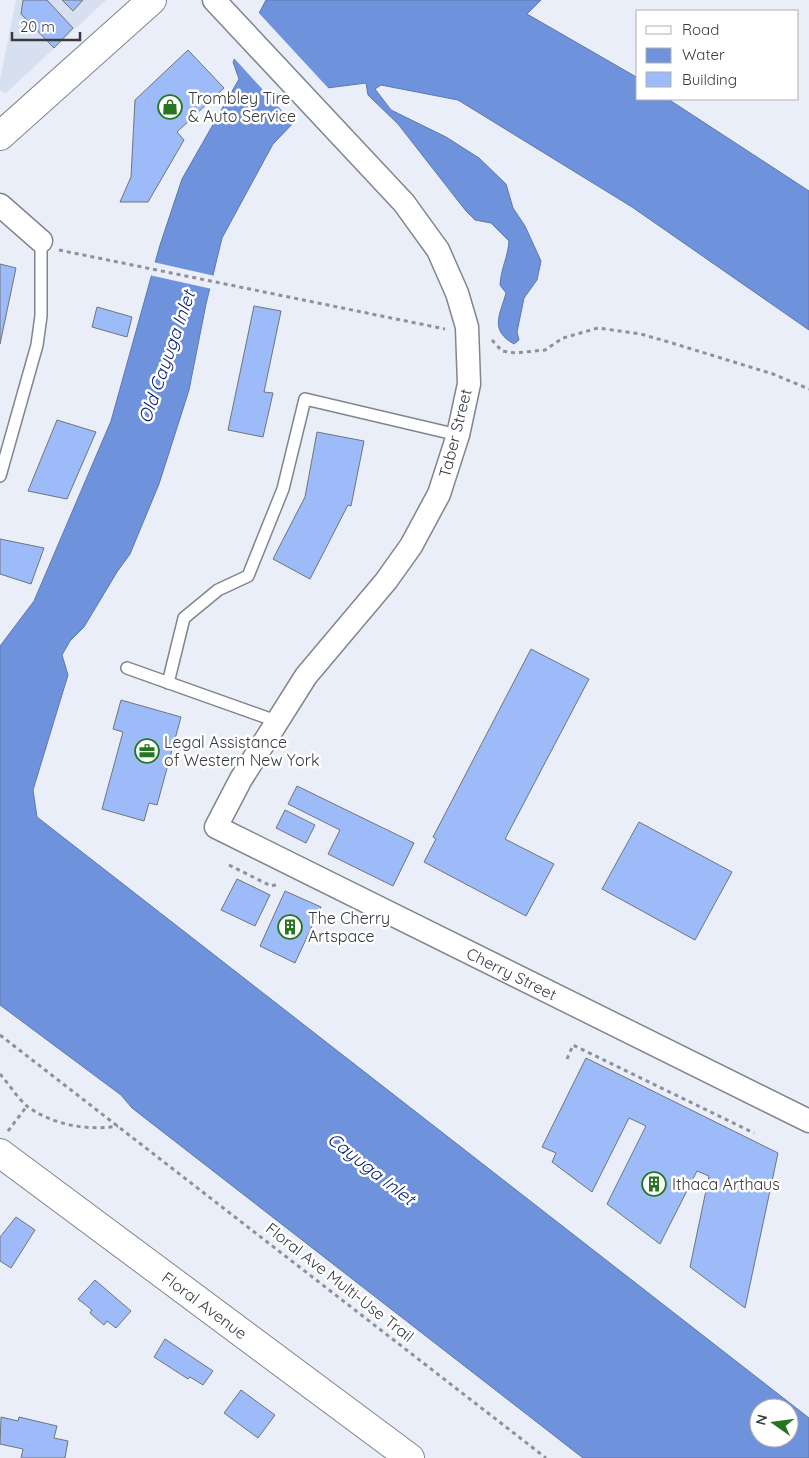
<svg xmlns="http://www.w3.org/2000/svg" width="809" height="1458" font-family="Quicksand,sans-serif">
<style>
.built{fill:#d7e0f1}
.water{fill:#6f92dc;stroke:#5e78ad;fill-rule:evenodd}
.pier{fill:#e9eef8}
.building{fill:#9cbbf8;stroke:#6f747d}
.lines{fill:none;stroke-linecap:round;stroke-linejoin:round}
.lane-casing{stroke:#81858f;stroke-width:14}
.street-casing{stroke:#81858f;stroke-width:25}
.primary-casing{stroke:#81858f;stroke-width:30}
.path{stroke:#8e9198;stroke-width:3;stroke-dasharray:4 4;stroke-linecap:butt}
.lane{stroke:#fff;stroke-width:11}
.street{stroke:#fff;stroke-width:22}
.primary{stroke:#fff;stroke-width:28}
.labels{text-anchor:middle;stroke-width:5;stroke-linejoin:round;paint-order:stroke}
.poi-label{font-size:16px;fill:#383a3e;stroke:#fff;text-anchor:start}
.street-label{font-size:16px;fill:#383a3e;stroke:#fff}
.water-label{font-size:18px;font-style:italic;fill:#021b70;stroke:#fff}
</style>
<rect width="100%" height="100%" fill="#e9eef8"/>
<path class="built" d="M16 0H106L6 93 0 90V80Z"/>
<path class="water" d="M266 0H541L527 14 638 78V99H668L809 191V330L632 207 458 100 381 85 375 89 391 110 446 137 479 158 506 184 513 208 525 226 541 261 537 280 524 298 517 332 519 340 514 344C489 330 500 315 506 293L500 285C501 268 508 257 509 241L491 223 475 220 466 211 398 124 368 95 366 83 327 88 273 144 222 238 206 304 189 390 159 484 130 554 117 572 84 627 70 641 62 655 68 675 33 790 37 817 809 1418V1458H583L132 1108 121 1095 0 1005V646L34 601 111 421 160 245 182 179 239 79 233 62ZM759 1408H789V1438H759Z"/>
<g class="pier">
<path d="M257 11 330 90 295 125 233 57Z"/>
<path d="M153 262 215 276 212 289 149 275Z"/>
</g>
<g class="building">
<path d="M23 0H47L73 28 54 48 21 14Z"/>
<path d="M62 0H83L73 11Z"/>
<path d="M188 50 224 88 177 132 184 140 148 202H120L131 177 135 100Z"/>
<path d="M0 264 16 268 0 344Z"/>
<path d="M254 306 281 311 264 392 273 393 263 437 228 430Z"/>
<path d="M97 307 132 317 127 337 92 327Z"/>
<path d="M57 420 96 432 67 499 28 491Z"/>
<path d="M317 432 364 441 351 506 348 505 310 579 273 559 305 497Z"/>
<path d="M0 539 44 548 31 584 0 574Z"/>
<path d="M531 649 589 679 505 839 554 864 526 916 424 862 436 839 433 837Z"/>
<path d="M121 700 181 717 157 805 149 803 144 821 102 809 123 732 113 729Z"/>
<path d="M297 786 414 843 393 886 328 854 340 830 288 804Z"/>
<path d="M285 810 315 825 306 843 276 828Z"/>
<path d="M639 822 732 872 695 940 602 889Z"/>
<path d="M237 879 270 895 255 926 221 910Z"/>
<path d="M285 891 321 907 295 963 260 946Z"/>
<path d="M586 1058 778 1153 745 1308 690 1267 709 1176 697 1171 660 1244 607 1204 646 1126 629 1118 592 1192 552 1162 556 1153 542 1147Z"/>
<path d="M16 1217 35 1230 11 1268 0 1261V1237Z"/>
<path d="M95 1280 131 1311 116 1328 107 1321 104 1325 90 1313 92 1310 78 1299Z"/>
<path d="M165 1339 213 1371 203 1385 190 1377 188 1379 154 1357Z"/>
<path d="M241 1390 275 1415 258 1438 224 1413Z"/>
<path d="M1 1417 18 1421 19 1417 57 1426 54 1438 68 1441 65 1458H21L23 1449 0 1444Z"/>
</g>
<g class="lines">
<g class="lane-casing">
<g id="lane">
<path d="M0 476 37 345 41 316V241"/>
<path d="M127 668 276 721"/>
<path d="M168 683 184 618 218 590 248 576 283 489 305 399 458 435"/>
</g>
</g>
<g class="street-casing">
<g id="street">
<path id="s1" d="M214 0 404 203 438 250 457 293 467 327 469 384 458 435 439 494 411 546 386 581 306 676 241 779 216 827 809 1121"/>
<path d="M0 205 41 241"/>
</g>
</g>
<g class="primary-casing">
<g id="primary">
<path d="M0 136 152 0"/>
<path id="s2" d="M0 1153 410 1458"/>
</g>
</g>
<g class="path">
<path d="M59 250 445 329"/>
<path d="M492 340 502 351 515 353 545 350 563 338 598 328 641 334 672 343 773 374 809 389"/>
<path d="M229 865 271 886 279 884"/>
<path d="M0 1035 546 1458"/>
<path d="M567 1059 573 1045 754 1133"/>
<path d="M0 1074C9 1084 18 1099 28 1107 54 1125 87 1131 118 1126"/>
<path d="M8 1131 27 1106"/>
</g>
<use href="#lane" class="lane"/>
<use href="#street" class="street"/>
<use href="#primary" class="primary"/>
</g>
<defs>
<g id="shop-ring" transform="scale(1.25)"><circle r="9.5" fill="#fff" stroke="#25761f" stroke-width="1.5"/><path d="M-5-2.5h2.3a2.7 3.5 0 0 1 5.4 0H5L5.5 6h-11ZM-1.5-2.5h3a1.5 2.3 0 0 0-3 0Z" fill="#25761f"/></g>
<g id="office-ring" transform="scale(1.25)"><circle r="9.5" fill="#fff" stroke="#25761f" stroke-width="1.5"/><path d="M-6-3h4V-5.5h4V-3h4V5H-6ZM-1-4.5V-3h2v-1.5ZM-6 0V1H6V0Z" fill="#25761f"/></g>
<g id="building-ring" transform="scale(1.25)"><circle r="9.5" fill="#fff" stroke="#25761f" stroke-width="1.5"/><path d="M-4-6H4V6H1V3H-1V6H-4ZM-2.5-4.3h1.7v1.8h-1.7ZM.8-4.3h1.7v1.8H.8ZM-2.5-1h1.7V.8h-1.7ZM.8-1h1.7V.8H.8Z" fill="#25761f"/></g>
</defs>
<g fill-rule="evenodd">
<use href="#shop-ring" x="170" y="107"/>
<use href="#office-ring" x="147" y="751"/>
<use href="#building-ring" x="290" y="927"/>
<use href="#building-ring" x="654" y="1184"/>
</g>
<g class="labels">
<g class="poi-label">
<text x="188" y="104">Trombley Tire<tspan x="188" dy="18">&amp; Auto Service</tspan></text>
<text x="164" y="748">Legal Assistance<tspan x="164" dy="18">of Western New York</tspan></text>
<text x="308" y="924">The Cherry<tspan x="308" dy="18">Artspace</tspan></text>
<text x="672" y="1190">Ithaca Arthaus</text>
</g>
<g class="street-label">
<text transform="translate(455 433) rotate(-76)" y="6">Taber Street</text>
<text dy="6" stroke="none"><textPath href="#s1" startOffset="1322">Cherry Street</textPath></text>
<text transform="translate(340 1282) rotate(38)" y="6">Floral Ave Multi-Use Trail</text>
<text dy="6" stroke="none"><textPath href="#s2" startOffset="255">Floral Avenue</textPath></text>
</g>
<g class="water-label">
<text transform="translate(167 357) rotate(-71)" y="6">Old Cayuga Inlet</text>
<text transform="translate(371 1169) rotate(38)" y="6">Cayuga Inlet</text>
</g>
</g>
<rect x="636" y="10" width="162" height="90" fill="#ffffff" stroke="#afb0b2"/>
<rect x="646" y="26" width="25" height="8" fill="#ffffff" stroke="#afb0b2"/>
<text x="682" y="35" font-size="15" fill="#383a3e">Road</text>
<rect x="646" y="48" width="25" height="15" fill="#6f92dc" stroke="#afb0b2"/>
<text x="682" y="60" font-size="15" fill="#383a3e">Water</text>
<rect x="646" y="72" width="25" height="15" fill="#9cbbf8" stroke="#afb0b2"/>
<text x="682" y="85" font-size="15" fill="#383a3e">Building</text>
<g transform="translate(774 1423) rotate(284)"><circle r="24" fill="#ffffff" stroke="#afb0b2"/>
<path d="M0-4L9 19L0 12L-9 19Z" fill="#25761f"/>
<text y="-8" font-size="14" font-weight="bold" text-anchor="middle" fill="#383a3e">N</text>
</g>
<path d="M12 32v8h68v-8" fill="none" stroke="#383a3e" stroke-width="2.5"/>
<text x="20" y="32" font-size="15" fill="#383a3e" stroke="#ffffff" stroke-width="4" paint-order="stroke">20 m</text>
</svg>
